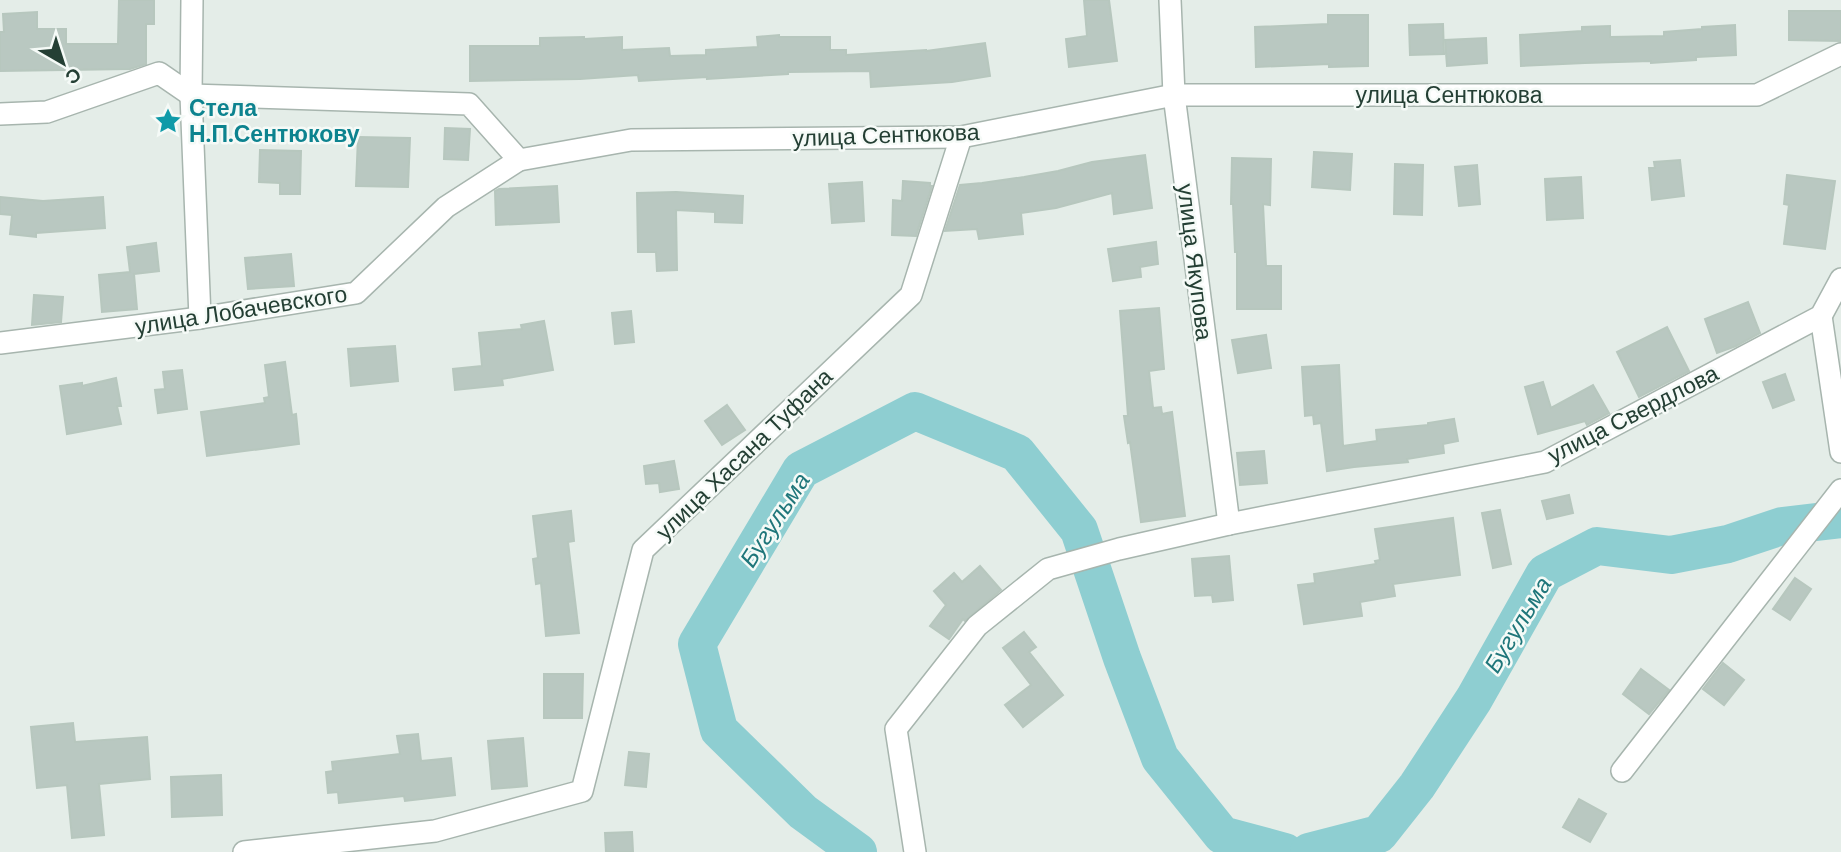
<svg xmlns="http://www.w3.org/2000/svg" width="1841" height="852" font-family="'DM Sans',sans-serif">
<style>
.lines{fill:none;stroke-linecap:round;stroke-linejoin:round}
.river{stroke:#8eced1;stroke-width:38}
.building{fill:#b9c8c1;stroke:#b7c7be;stroke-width:2}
.minor-casing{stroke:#a7b5ae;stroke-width:24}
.minor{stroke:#fff;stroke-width:21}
.labels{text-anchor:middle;stroke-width:5;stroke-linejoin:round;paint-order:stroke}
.street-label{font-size:23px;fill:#243f34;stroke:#f5faf7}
.culture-label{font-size:23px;font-weight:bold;fill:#0d838f;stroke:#f5faf7;text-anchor:start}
.water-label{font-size:24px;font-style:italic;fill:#1f767a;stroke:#f5faf7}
</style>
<rect width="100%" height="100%" fill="#e4ede8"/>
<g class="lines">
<g class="river">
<path d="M858 852 803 812 719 730 697 644 801 470 915 411 1017 453 1079 530 1122 658 1160 758 1222 835 1285 852"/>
<path d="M1309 852 1379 834 1417 786 1474 699 1545 573 1597 546 1671 555 1728 544 1782 526 1841 519"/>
</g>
</g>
<g class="building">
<path d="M119 0H154V24H146V64L130 69 0 71V32H4L3 14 37 12V29H66V44H118Z"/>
<path d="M1084 0H1109L1117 61 1069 67 1066 39 1087 36Z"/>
<path d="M1789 11H1841V41L1789 40Z"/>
<path d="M1328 15H1368V66L1329 67V64L1256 67 1255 27 1328 24Z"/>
<path d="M1443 24 1444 54 1410 55 1409 25Z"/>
<path d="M1735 25 1736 55 1696 57V60L1651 63V61L1585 63 1521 66 1520 35 1582 31V27L1610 26V37L1664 36V32L1702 29V27Z"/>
<path d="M779 35V37H830V50H846V55L926 50V51L985 43 990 76 952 82 871 87 870 71 788 72V74L707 79V77L639 81 638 75 580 79 470 81V46H540V38L584 37V39L622 37V50L669 48 670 56 706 55V50L758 47 757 37Z"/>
<path d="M1486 38 1487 63 1447 66 1445 40Z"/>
<path d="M445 128 470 129 468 160 444 159Z"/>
<path d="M358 137 410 138 408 187 356 186Z"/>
<path d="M260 150 301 151 300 194H280V183L259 182Z"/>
<path d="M1314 152 1352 154 1350 190 1312 187Z"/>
<path d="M1145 155 1152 208 1114 214 1112 193 1056 208 1021 213 1023 234 979 239 977 229 945 231 960 185 982 183 1024 177 1058 171 1092 162Z"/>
<path d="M1232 158 1271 159 1270 205 1263 204 1266 266H1281V309H1237V252H1235L1233 204H1231Z"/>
<path d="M1680 160 1684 196 1652 200 1649 168H1655L1654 162Z"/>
<path d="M1395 164 1423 165 1422 215 1394 214Z"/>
<path d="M1477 165 1480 204 1459 206 1455 167Z"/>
<path d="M1787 175 1835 181 1825 249 1784 244 1789 205 1784 204Z"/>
<path d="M1581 177 1583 218 1547 220 1545 179Z"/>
<path d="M903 181 930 183V186H932L916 236 892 235 893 200 902 201Z"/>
<path d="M862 182 864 221 832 223 829 184Z"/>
<path d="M557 186 559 222 496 225 495 191 499 189Z"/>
<path d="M676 192 743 196 742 223 715 222V212L676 210 677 270 657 271 656 252H638L637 193Z"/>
<path d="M0 197 43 201 103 197 105 228 36 233V237L10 234 12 215 0 214Z"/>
<path d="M1156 242 1158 264 1140 267 1141 277 1113 281 1108 249Z"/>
<path d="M156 243 159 271 134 274 137 309 102 312 99 275 130 272 127 247Z"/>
<path d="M291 254 294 286 248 289 245 258Z"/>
<path d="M34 295 63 297 61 322 32 325Z"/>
<path d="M1748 302 1760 333 1736 346 1717 353 1705 319Z"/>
<path d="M1159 308 1164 369 1149 371 1153 408 1161 407 1162 414 1172 412 1185 516 1141 522 1130 442 1128 443 1124 416H1128L1120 311Z"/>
<path d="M631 311 634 342 615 344 612 313Z"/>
<path d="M544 321 553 370 502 379 503 385 455 390 453 369 482 366 479 333 522 329 521 325Z"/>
<path d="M1667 327 1689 371 1639 397 1617 352Z"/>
<path d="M1266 335 1271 368 1238 373 1232 340Z"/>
<path d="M395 346 398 381 351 386 348 349Z"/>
<path d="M285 362 292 415 296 414 299 444 207 456 201 412 265 403 264 398 269 397 265 365Z"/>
<path d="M1339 365 1343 446 1377 441 1376 430 1428 425V423L1454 419 1458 441 1443 444 1444 453 1407 459 1408 462 1354 467 1327 471 1321 423 1314 424 1313 415 1305 416 1302 367Z"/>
<path d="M182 370 187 409 158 413 155 390 165 389 163 372Z"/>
<path d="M1785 374 1794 400 1773 408 1763 382Z"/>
<path d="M116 378 121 406H117L121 424 67 434 60 386 82 383V386Z"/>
<path d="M1543 382 1551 408 1593 385 1609 413 1587 425 1585 421 1538 434 1525 387Z"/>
<path d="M727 405 745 430 722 445 705 421Z"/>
<path d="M1264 451 1267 483 1240 485 1237 453Z"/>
<path d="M674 461 679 489 660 492 659 483 646 484 644 466Z"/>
<path d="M1569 495 1573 513 1547 519 1542 501Z"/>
<path d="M1500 510 1511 564 1493 568 1482 513Z"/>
<path d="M571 511 574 541 568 542 579 633 546 636 541 583 536 584 533 559 538 558 533 516Z"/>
<path d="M1453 518 1460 575 1393 584 1395 596 1360 602 1362 616 1304 624 1298 585 1315 583 1314 574 1376 564 1375 561 1380 560 1375 529Z"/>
<path d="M1229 556 1233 600 1213 602 1212 595 1195 596 1192 559Z"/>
<path d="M980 566 1001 590 965 621 963 619 949 639 930 626 946 605 934 591 954 573 962 582Z"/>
<path d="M1795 578 1811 589 1790 620 1773 609Z"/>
<path d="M1024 632 1036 647 1029 652 1063 695 1023 727 1005 705 1031 685 1003 648Z"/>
<path d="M1723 663 1744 680 1724 705 1703 689Z"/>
<path d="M1641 669 1669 690 1649 714 1623 694Z"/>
<path d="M544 674H583L582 718H544Z"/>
<path d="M73 723 75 742 147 737 150 779 99 784 104 835 72 838 67 785 37 788 31 727Z"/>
<path d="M418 734 421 761 451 758 455 795 405 801 404 796 339 803 338 792 328 793 326 772 333 771 332 762 400 754 397 736Z"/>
<path d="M523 738 527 786 492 789 488 741Z"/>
<path d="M629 752 649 754 646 787 625 785Z"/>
<path d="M221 775 222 815 172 817 171 777Z"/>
<path d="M1579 799 1606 814 1590 842 1563 827Z"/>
<path d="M632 832 633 852H606L605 833Z"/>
</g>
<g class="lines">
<g class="minor-casing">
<g id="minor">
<path d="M192 0 191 95 200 318"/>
<path d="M1170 0 1174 95 1229 524"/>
<path d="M0 114 47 112 159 73 191 95 469 104 519 160 631 140 961 137 1174 95H1757L1841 54"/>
<path d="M1821 316 1841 452"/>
<path d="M0 343 200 318 356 293 446 207 519 160"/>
<path d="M1622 771 1841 490"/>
<path d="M244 852 435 831 582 791 643 550 911 295 961 137"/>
<path d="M915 852 896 729 977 626 1048 569 1119 549 1229 524 1545 462 1821 316 1841 279"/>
</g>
</g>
<use href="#minor" class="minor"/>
</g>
<defs>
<g id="sight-bare" transform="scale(2.1)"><path d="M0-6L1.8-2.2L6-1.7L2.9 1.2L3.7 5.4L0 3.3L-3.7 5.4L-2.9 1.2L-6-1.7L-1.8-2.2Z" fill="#0f9aa8" stroke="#f5faf7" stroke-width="2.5" paint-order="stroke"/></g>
</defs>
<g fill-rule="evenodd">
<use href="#sight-bare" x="168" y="121"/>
</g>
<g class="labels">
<g class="street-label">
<text x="1449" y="103">улица Сентюкова</text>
<text transform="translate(886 135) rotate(-2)" y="8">улица Сентюкова</text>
<text transform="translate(1195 262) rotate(83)" y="8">улица Якупова</text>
<text transform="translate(241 310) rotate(-9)" y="8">улица Лобачевского</text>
<text transform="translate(1633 414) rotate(-27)" y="8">улица Свердлова</text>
<text transform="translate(744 454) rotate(-44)" y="8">улица Хасана Туфана</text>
</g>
<g class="culture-label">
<text x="189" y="116">Стела<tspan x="189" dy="26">Н.П.Сентюкову</tspan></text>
</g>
<g class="water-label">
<text transform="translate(775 520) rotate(-57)" y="8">Бугульма</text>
<text transform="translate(1518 625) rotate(-59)" y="8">Бугульма</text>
</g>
</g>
<g transform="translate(63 63) rotate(141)" stroke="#f5faf7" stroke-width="5" paint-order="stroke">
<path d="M0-5L12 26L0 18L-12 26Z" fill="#243f34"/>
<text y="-10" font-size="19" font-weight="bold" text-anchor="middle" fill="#243f34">С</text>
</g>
</svg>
